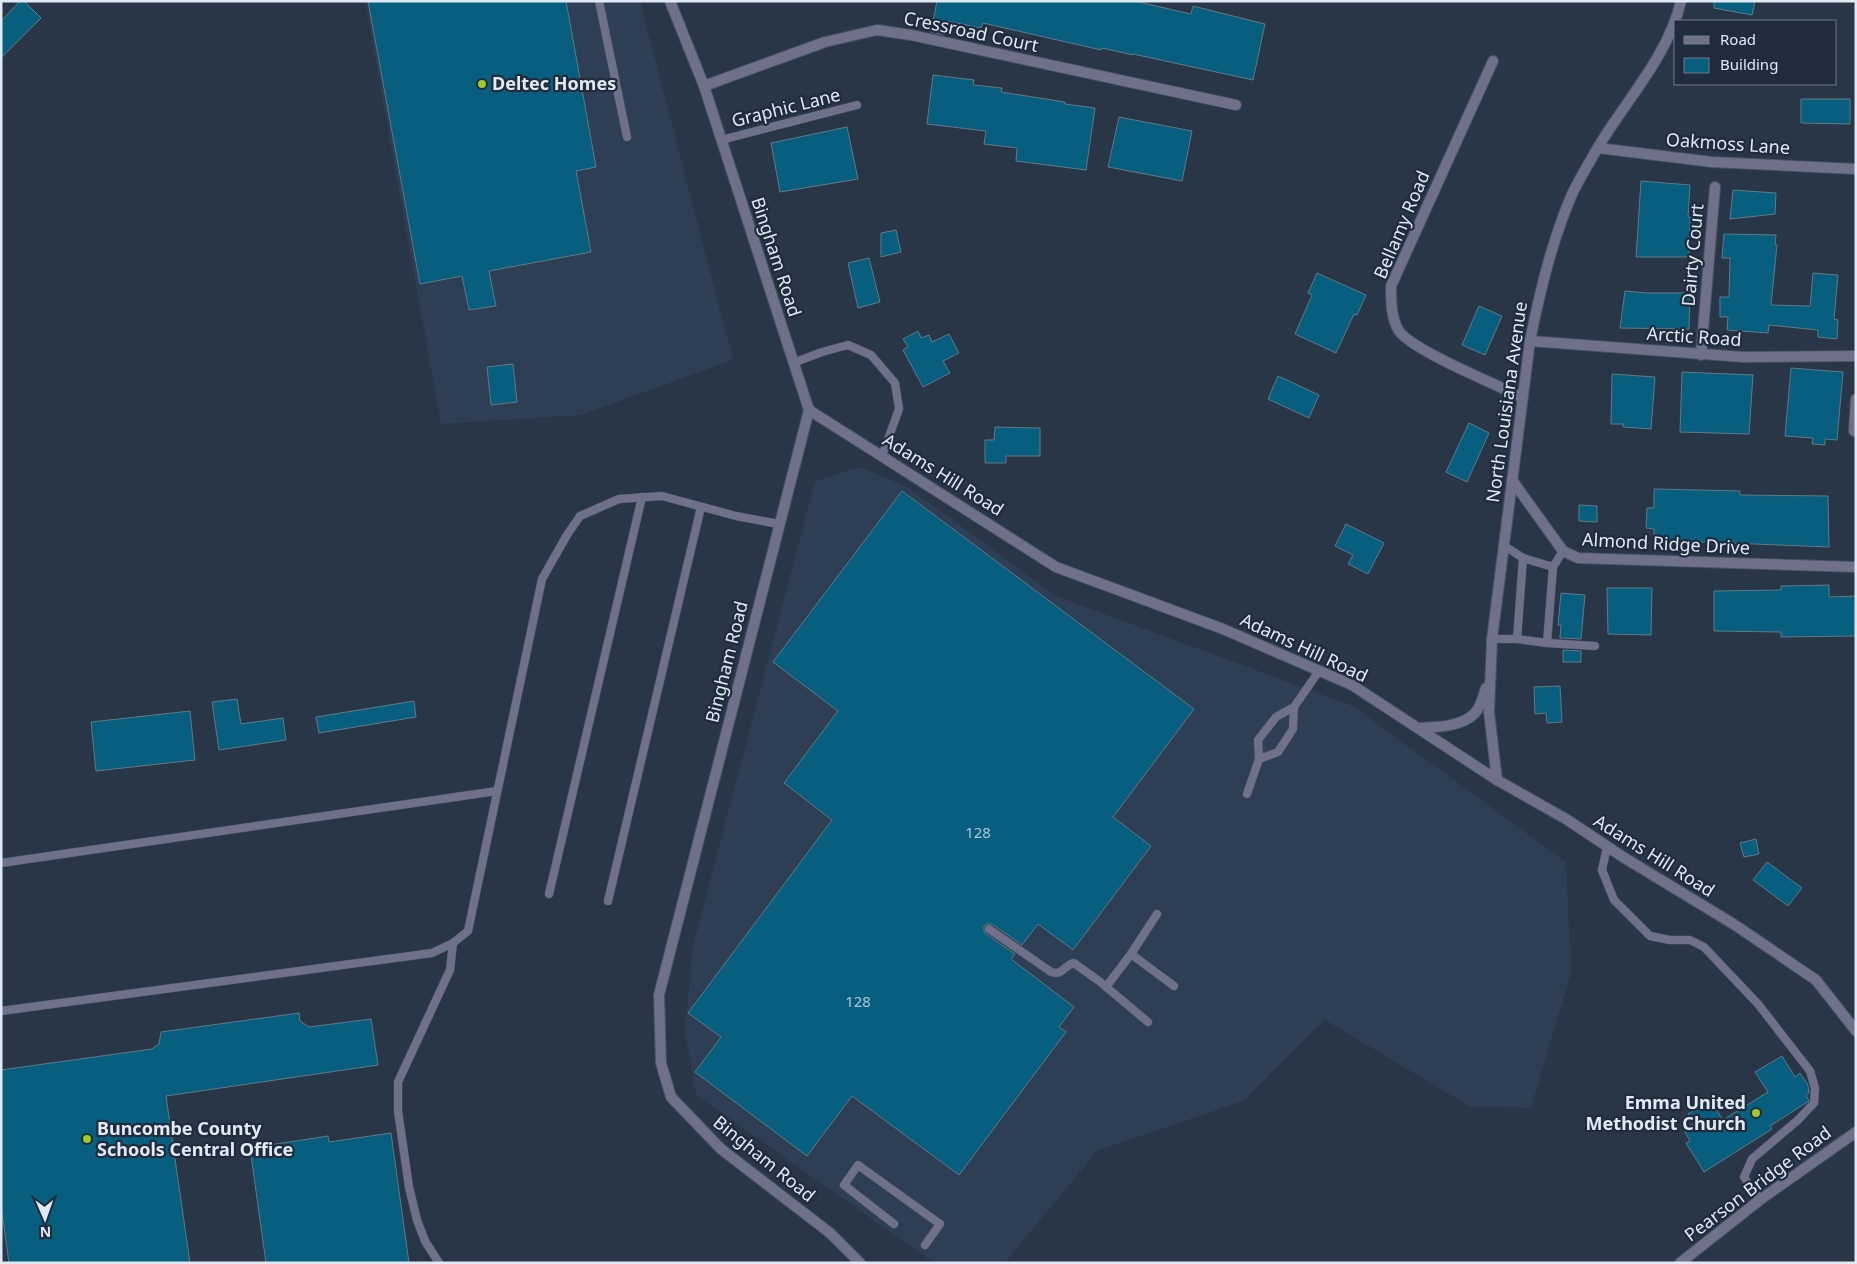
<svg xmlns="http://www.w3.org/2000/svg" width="1857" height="1264" font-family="'Noto Sans',sans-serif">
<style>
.built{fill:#2e3e55}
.building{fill:#075e7e;stroke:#607a86}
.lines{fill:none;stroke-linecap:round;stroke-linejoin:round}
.service-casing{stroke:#465363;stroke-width:9}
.minor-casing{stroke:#465363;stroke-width:12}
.tertiary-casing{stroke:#465363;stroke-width:12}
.service{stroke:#70708a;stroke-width:8}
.minor{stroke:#70708a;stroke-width:10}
.tertiary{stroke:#70708a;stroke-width:10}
.poi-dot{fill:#a3c926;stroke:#202c3d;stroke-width:2}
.labels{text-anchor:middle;stroke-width:4.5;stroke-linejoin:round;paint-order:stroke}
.number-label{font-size:15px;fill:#aac6d6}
.street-label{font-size:18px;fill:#e1e9f4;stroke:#202c3d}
.poi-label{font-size:18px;font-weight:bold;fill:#e1e9f4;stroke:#202c3d;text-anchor:start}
</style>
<rect width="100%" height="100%" fill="#293647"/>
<g class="built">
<path d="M365 1H640L733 360 581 415 441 424Z"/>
<path d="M861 467 909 488 1056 596 1353 706 1566 862 1571 973 1531 1108 1469 1106 1325 1020 1243 1101 1097 1151 1005 1263H934L696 1095 685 1031 693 946 815 481Z"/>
</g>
<g class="building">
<path d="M20 1H24L41 18 1 58V21Z"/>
<path d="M368 1H566L596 167 576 171 591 252 489 271 496 306 469 310 462 276 420 284Z"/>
<path d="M937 1H1134L1191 14 1193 6 1265 24 1253 80 1133 54V55L1102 48 1101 50 983 23 981 28 947 21 944 35 931 32Z"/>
<path d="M1714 1H1755L1752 15 1714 8Z"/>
<path d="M933 75 974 80 973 85 1002 88 1001 92 1065 102V104L1095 108 1086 170 1016 161 1017 148 984 144 986 131 927 124Z"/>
<path d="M1801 99H1850V124L1801 123Z"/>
<path d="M1119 117 1192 131 1182 181 1108 167Z"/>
<path d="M847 127 858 179 780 192 771 143Z"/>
<path d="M1641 181 1690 185 1688 217H1690L1689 257H1636Z"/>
<path d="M1733 190 1776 193 1775 214 1730 219Z"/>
<path d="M896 230 901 252 881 257V233Z"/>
<path d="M1724 234 1776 235 1775 245H1777L1771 305 1810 306 1813 273 1838 275 1834 319 1838 320 1837 339 1818 337V330L1769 325 1768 333 1727 330 1728 317H1720V297H1729L1730 258H1722Z"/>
<path d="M869 258 880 302 858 308 848 263Z"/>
<path d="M1317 273 1366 295 1357 315 1354 314 1336 353 1295 334 1312 295 1308 293Z"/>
<path d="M1625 291 1648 293H1690L1689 329 1620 328Z"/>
<path d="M1479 306 1502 316 1485 355 1462 345Z"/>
<path d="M918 331 921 338 929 335 932 342 949 334 959 353 943 361 950 373 923 387 903 350 908 347 903 339Z"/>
<path d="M513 364 517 402 491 405 487 367Z"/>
<path d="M1791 368 1843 372 1837 440 1825 439V445L1812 444 1813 438 1785 436Z"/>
<path d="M1682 372 1753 375 1749 434 1680 432Z"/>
<path d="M1612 374 1655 377 1651 429 1623 427V424H1611Z"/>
<path d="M1278 376 1319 395 1309 418 1268 399Z"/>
<path d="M1469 423 1489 433 1467 482 1446 472Z"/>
<path d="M995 427 1040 428V456H1006V463H985V440H994Z"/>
<path d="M1654 489 1740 491V495L1828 496 1829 547 1654 540V529L1646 528 1647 508H1654Z"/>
<path d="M902 491 1194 709 1113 817 1151 846 1073 950 1038 924 1022 945 992 924H987L984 926V931L986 934 1015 954 1011 959 1074 1007 1059 1027 1066 1032 959 1175 852 1096 807 1156 695 1072 721 1037 688 1013 832 820 784 783 838 711 773 662Z"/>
<path d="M1579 505 1597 506V522L1579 521Z"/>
<path d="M1346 524 1384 543 1368 574 1348 564 1353 555 1335 546Z"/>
<path d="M1829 585V597L1856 596V636L1781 637V632L1714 631V591L1781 590V586Z"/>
<path d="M1607 588H1652L1651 635 1608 634Z"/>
<path d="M1561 593 1585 595 1581 639 1560 638 1561 625H1558Z"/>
<path d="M1563 650 1581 651V662H1563Z"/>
<path d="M1560 686 1562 722 1547 723 1546 713 1535 714 1534 687Z"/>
<path d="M237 699 241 724 283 718 286 740 219 750 212 702Z"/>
<path d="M414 701 416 717 319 733 316 717Z"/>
<path d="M190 711 195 760 96 771 91 722Z"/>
<path d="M1756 839 1759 854 1744 857 1740 843Z"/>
<path d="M1767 862 1802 888 1788 906 1753 880Z"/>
<path d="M299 1013 300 1021 309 1027 371 1019 378 1065 166 1096 190 1263H9L1 1205V1070L152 1049 159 1044 161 1032Z"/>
<path d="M1782 1056 1795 1077 1800 1073 1808 1085 1809 1093 1806 1095 1809 1101 1770 1126 1772 1129 1704 1172 1686 1143 1690 1141 1684 1130 1694 1123 1688 1114 1710 1100 1723 1120 1768 1092 1755 1072Z"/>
<path d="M391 1133 409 1263H266L250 1148 328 1136 329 1142Z"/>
</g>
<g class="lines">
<g class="service-casing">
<g id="service">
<path d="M599 1 627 137"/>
<path d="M721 140 857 105"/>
<path d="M793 363 822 352 848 345 871 355 895 383 899 409 882 456"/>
<path d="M1503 545 1523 558 1553 567 1563 551"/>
<path d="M1492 639H1517L1547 643 1553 567"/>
<path d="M1517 639 1523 558"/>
<path d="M1547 643 1595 646"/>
<path d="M1294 707 1293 729 1278 752 1259 759 1258 740 1276 717 1294 707 1319 671"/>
<path d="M1247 794 1259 759"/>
<path d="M1607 847 1602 870 1614 900 1650 936 1670 940H1690L1704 947 1758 1004 1810 1071 1815 1088 1814 1103 1798 1120 1752 1159 1744 1177 1752 1190 1761 1199"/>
<path d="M1 863 497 791"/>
<path d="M549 894 642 497"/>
<path d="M608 901 701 507"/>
<path d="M1157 914 1131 954 1174 986"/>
<path d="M989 929 1051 972C1063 976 1064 965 1074 963L1099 981 1148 1022"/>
<path d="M1106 987 1131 954"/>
<path d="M1 1011 432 953 453 943 468 931 542 579 567 535 580 516 619 499 662 496 736 516 779 524"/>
<path d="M894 1224 844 1185 858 1165 940 1224 925 1245"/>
<path d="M439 1263 425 1241 417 1220 409 1187 398 1111V1082L450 970 453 943"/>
</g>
</g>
<g class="minor-casing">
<g id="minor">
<path d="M1493 61 1391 286C1391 300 1391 319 1399 331 1412 350 1497 385 1522 397"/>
<path d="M704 86 825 42 877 30 911 35 1236 105"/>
<path d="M1598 148 1712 162 1856 169"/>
<path d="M1530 341 1743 357 1856 356"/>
<path d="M1701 355 1715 187"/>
<path d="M809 410 659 995 661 1063 671 1097 721 1149 830 1233 860 1263"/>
<path d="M1854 431 1856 399"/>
<path d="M1512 480 1563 551 1578 558 1856 567"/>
<path d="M1680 1263 1761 1199 1856 1132"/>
</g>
</g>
<g class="tertiary-casing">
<g id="tertiary">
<path d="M670 1 704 86 809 410 1056 567 1223 629 1352 685 1497 780 1566 819 1623 857 1735 925 1816 980 1856 1031"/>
<path d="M1418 728C1436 727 1462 727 1475 713 1481 707 1483 696 1486 688"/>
<path d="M1497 780 1489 712 1492 639 1530 341C1540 291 1552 240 1573 192 1580 178 1589 163 1597 149 1625 101 1668 57 1681 1"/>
</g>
</g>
<use href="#service" class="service"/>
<use href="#minor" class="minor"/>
<use href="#tertiary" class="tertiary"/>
</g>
<g class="poi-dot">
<circle cx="482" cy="84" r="5"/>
<circle cx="1756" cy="1113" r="5"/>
<circle cx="87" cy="1139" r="5"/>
</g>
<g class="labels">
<g class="number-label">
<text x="978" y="838">128</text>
<text x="858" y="1007">128</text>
</g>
<g class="street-label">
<text transform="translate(971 32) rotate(12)" y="6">Cressroad Court</text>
<text transform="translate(786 108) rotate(-14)" y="6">Graphic Lane</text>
<text transform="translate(1728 144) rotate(4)" y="6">Oakmoss Lane</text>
<text transform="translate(1402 225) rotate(-67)" y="6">Bellamy Road</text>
<text transform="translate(1693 255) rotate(-85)" y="6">Dairty Court</text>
<text transform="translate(776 257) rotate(72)" y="6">Bingham Road</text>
<text transform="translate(1694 337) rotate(4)" y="6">Arctic Road</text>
<text transform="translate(1507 402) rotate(-82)" y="6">North Louisiana Avenue</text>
<text transform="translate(943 475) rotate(32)" y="6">Adams Hill Road</text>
<text transform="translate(1666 544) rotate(3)" y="6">Almond Ridge Drive</text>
<text transform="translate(1304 648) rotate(25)" y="6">Adams Hill Road</text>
<text transform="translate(727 662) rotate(-76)" y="6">Bingham Road</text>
<text transform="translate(1654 856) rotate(32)" y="6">Adams Hill Road</text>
<text transform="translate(764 1159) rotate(39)" y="6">Bingham Road</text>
<text transform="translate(1758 1184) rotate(-37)" y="6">Pearson Bridge Road</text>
</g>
<g class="poi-label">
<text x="492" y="90">Deltec Homes</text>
<text x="1746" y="1109" text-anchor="end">Emma United<tspan x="1746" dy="21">Methodist Church</tspan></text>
<text x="97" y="1135">Buncombe County<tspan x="97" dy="21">Schools Central Office</tspan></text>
</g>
</g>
<rect width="1857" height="1264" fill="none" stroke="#e1e9f4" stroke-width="5"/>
<rect x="1674" y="20" width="162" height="65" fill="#202c3d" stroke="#6d7886"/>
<rect x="1684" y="36" width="25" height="8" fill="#70708a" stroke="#6d7886"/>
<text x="1720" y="45" font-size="15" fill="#e1e9f4">Road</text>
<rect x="1684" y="58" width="25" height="15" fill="#075e7e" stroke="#6d7886"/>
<text x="1720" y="70" font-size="15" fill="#e1e9f4">Building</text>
<g transform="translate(45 1219) rotate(178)" stroke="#202c3d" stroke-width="4" paint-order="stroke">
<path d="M0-4L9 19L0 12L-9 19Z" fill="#e1e9f4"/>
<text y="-8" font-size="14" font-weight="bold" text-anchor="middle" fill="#e1e9f4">N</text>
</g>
</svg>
